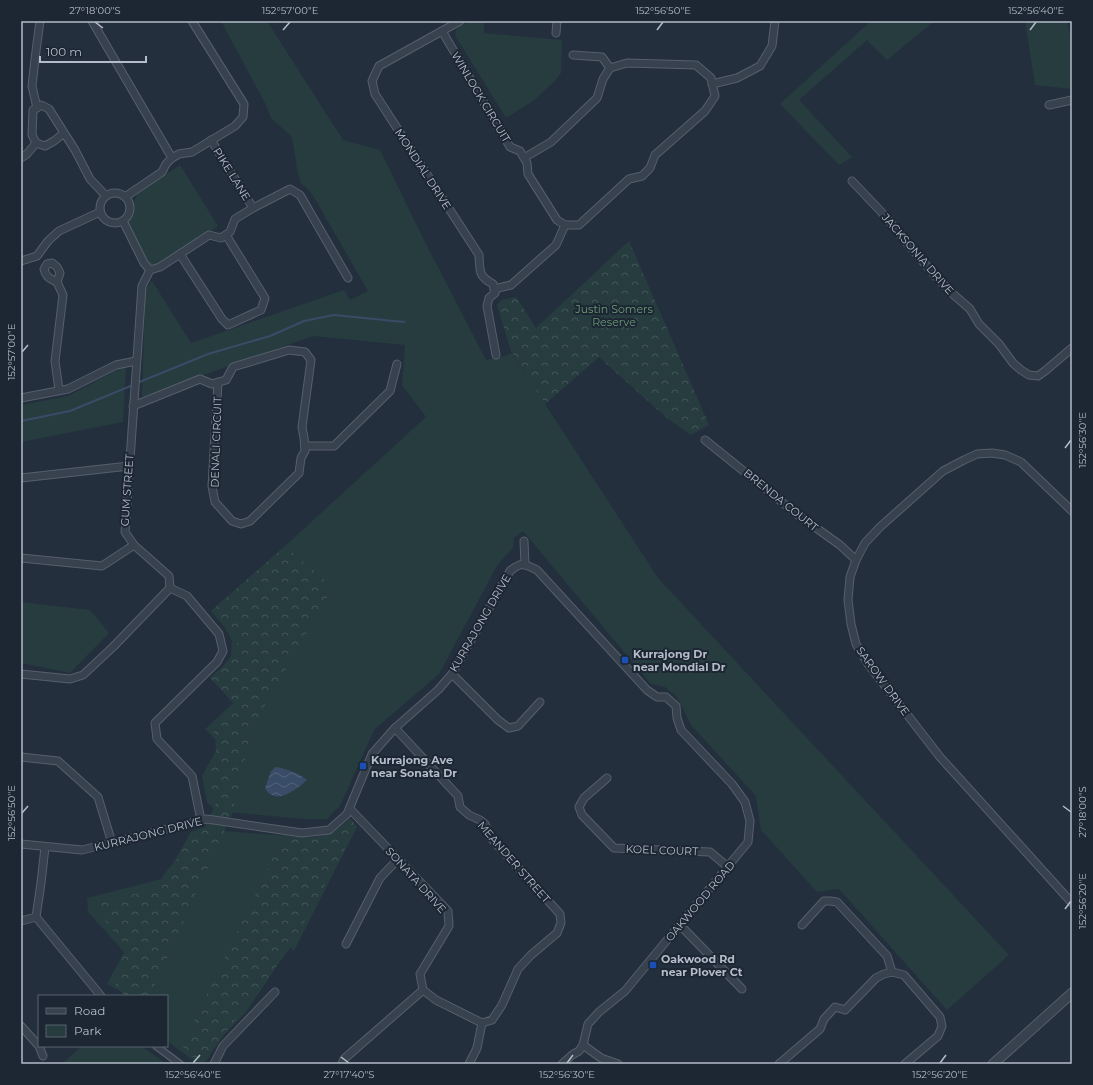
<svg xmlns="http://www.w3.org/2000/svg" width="1093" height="1085" font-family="Montserrat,sans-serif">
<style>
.green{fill:#263c3f}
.forest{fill:url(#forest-crowns)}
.water{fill:url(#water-waves)}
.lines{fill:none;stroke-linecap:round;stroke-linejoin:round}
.stream{stroke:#394c67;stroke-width:2}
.pedestrian-casing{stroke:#565f6c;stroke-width:8}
.minor-casing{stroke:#565f6c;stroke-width:9}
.tertiary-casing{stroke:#565f6c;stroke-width:11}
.pedestrian{stroke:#38414e;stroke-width:5.5}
.minor{stroke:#38414e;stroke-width:7}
.tertiary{stroke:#38414e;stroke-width:9}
.ticks{fill:none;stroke:#b4bcc9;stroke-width:1.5}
.transit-dot{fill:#1a4fb4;stroke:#1d2633;stroke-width:1.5}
.labels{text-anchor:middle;stroke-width:4;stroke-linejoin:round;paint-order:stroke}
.street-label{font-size:11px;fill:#b4bcc9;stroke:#1d2633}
.park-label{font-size:11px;fill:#6b9a76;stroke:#1d2633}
.poi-label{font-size:11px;font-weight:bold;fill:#b4bcc9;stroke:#1d2633;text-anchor:start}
.neatline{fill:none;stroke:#b4bcc9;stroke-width:1.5}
.ticks-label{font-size:10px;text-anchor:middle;fill:#b4bcc9}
</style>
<defs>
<pattern id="forest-crowns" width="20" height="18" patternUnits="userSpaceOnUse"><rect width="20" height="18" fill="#263c3f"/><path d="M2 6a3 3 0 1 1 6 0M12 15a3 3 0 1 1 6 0" fill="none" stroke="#435659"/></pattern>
<pattern id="water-waves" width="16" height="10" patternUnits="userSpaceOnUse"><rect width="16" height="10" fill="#394c67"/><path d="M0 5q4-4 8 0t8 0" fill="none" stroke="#53647b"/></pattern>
</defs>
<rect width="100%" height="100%" fill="#242f3e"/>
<g class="green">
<path d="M221 21H267L343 140 380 150 423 238 486 360 501 357 512 353 658 578 1009 955 947 1010 839 889 817 892 761 830 756 796 691 725 677 697 665 687 651 684 523 531 514 538 513 548 498 564 439 674 374 730 340 806 327 819H304L216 811 207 802 202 776 216 751 215 739 205 729 233 703 210 678 225 664 231 656 232 641 225 628 211 611 285 546 426 417 402 385 405 345 313 336 142 397 145 298 146 289 152 281 191 343 344 290 350 300 368 291 312 194 301 183 297 171 296 161 292 137 271 118 266 105Z"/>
<path d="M470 21H484V33L562 40 561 73 555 81 533 101 506 118 456 37C453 27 463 26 470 21Z"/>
<path d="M871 21H934L887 60 867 40 799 100 852 157 839 165 780 104Z"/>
<path d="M1025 21H1067L1072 42V89L1035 85Z"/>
<path d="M180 165 218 226 180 254 158 265 150 264 126 223 137 194Z"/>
<path d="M126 365 123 422 21 442V405L68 396Z"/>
<path d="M21 602 90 610 109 633 70 673 21 663Z"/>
<path d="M350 820 357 827 294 951 290 947 246 1012 221 1038 207 1060 204 1062 198 1063 195 1062 167 1041V996H129L107 984 124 952 88 912 87 898 161 879 168 869 173 863 191 832 210 830 316 838 332 833Z"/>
<path d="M82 1046H141L167 1064H62Z"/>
</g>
<g class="forest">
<path d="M629 241 709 425 691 435 667 418 599 357 545 404 511 351 497 305 501 300 516 297 536 328Z"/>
<path d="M285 546 333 587 251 730 233 812 150 996H125L113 981 127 947 98 912 97 901 158 890 173 868 191 832 205 827 216 803 206 769 219 745 218 740 210 726 236 703 210 678 225 664 235 658 238 640 211 611Z"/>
<path d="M350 818 357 827 289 949 262 986 205 1059 197 1061 182 1046 284 835 304 839 332 834Z"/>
</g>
<path class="water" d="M276 767C287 769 298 773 307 780 297 789 275 807 265 788L271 771Z"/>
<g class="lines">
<g class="stream">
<path d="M137 383 208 354 270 336 304 321 334 315 404 322"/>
<path d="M21 421 70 411 133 385"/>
</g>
<g class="pedestrian-casing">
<path id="pedestrian" d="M156 1046 180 1064"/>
</g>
<g class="minor-casing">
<g id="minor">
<path d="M92 21 172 158"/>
<path d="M460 21 379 66 372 81 375 94 479 255C480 271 478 276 493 284L495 293 489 298 487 306 496 355"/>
<path d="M442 31 510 147 520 151 524 158 551 142 597 98 603 79 610 68 627 63 696 65 711 78 715 96 705 111 655 155 650 168 642 176 629 179 579 225H565L557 220 528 174 527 163 524 158"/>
<path d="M556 33 557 21"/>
<path d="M573 55 602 57 610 68"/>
<path d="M712 84 737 78 760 66 772 46 775 21"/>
<path d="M1049 105 1072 100"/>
<path d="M37 108 32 86 36 51 40 21"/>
<path d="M64 133 54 141 45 146 36 143 32 135 33 110 41 105 49 109 75 150 90 179 106 196"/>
<path d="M211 140 253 208"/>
<path d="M21 158 27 154 36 143"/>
<path d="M852 181 887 218 906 242 937 278 954 295 970 309 979 324 999 344 1013 363 1021 370 1029 375 1038 376 1045 371 1072 348"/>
<circle cx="115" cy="208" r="15"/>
<path d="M125 197 162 172 166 164 172 158 179 154 192 152 235 126 243 117 244 104 192 21"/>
<path d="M180 254 222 319 228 325 261 310 265 298 226 235"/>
<path d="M21 261 37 256 48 241 59 231 100 212"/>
<path d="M52 263 57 267 60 273 57 282C50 279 46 277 44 269L47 264Z"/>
<path d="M150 270 160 267 209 235 221 238 230 232 235 219 253 208 290 189 300 195 348 278"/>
<path d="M57 282 63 295 55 361 59 390"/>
<path d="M494 289 511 285 556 245 565 225"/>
<path d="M21 398 68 389 116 365 136 361"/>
<path d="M133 406 200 379 212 384 226 380 233 367 289 350 305 352 311 360 302 427 304 438 305 451 301 458 299 473 250 521 241 524 232 521 215 502 212 486 218 382"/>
<path d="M705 440 798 515 840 545 856 560"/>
<path d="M305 446H334L390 391 397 364"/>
<path d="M21 478 129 466"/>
<path d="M1072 511 1021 462 1005 455 992 453 977 454 964 460 943 471 880 527 865 543 856 560 850 577 848 600 851 624 856 644 868 664 940 757 1072 903"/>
<path d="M524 541 525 565"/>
<path d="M21 558 102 566 134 545"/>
<path d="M170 588 187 596 219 634 223 651 217 662 155 723 157 739 192 776 201 820"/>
<path d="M21 674 70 679 83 675 113 647 170 588 169 576 134 545 125 532 142 286 150 270 144 263 123 221"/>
<path d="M452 674 498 720 509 728 518 726 540 702"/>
<path d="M395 728 458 796 460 807 469 815 480 820 485 824 490 837 560 914 561 923 557 933 531 955 518 969 502 1005 492 1020 482 1023 436 1000 423 990"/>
<path d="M21 757 58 761 98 797 112 843"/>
<path d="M607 778 584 798 579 807 582 815 614 848 710 852 728 867"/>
<path d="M21 844 82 850 207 819 302 833 329 830 347 814 372 754 395 728 438 690 452 674 510 571C522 561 524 564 537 570L647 690 657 697H666L676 706 677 718 681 730 732 784 745 802 750 821 748 842 625 991 599 1012 588 1024 583 1045 579 1051 572 1055 562 1064"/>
<path d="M45 847 41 883 36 917 101 996"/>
<path d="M21 921 36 917"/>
<path d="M680 925 742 989"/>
<path d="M802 925 824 901H830L837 902 887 956 892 972"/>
<path d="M346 944 380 878 398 859"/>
<path d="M21 1026 39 1046 43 1056"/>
<path d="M583 1045 601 1058 618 1064"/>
<path d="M214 1064 223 1046 275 992"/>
<path d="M342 1064 344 1059 423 990 420 974 449 926 448 911 350 809"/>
<path d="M469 1064 477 1048 482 1023"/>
<path d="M779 1064 820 1029 824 1019 835 1007 845 1010 876 978 884 974 892 972 904 975 940 1017 942 1026 938 1036 905 1064"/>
</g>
</g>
<g class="tertiary-casing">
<path id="tertiary" d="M993 1064 1072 993"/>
</g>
<use href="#pedestrian" class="pedestrian"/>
<use href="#minor" class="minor"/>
<use href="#tertiary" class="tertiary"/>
</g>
<path class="ticks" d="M95 22 103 28M283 30 290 22M657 30 663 22M1030 30 1036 22M22 352 28 345M1065 448 1071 440M1063 806 1071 812M22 813 28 806M1065 909 1071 901M341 1057 349 1063M193 1063 200 1055M567 1063 573 1055M940 1063 946 1055"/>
<g class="transit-dot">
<rect x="621" y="656" width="8" height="8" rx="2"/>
<rect x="359" y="762" width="8" height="8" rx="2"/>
<rect x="649" y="961" width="8" height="8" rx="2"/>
</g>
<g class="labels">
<g class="street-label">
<text transform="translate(481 97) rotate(59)" y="4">WINLOCK CIRCUIT</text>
<text transform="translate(423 169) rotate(57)" y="4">MONDIAL DRIVE</text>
<text transform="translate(232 174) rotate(58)" y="4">PIKE LANE</text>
<text transform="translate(918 254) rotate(49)" y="4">JACKSONIA DRIVE</text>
<text transform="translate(216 442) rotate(-88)" y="4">DENALI CIRCUIT</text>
<text transform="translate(127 490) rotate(-86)" y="4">GUM STREET</text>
<text transform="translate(781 500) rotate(39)" y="4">BRENDA COURT</text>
<text transform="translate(480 623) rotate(-60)" y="4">KURRAJONG DRIVE</text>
<text transform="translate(883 681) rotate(54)" y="4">SAROW DRIVE</text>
<text transform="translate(148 834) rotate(-14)" y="4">KURRAJONG DRIVE</text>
<text transform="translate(662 850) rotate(2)" y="4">KOEL COURT</text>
<text transform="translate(514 862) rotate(49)" y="4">MEANDER STREET</text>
<text transform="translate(416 880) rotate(48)" y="4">SONATA DRIVE</text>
<text transform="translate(700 901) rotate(-50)" y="4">OAKWOOD ROAD</text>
</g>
<g class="park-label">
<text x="614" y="313">Justin Somers<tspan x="614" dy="13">Reserve</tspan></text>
</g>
<g class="poi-label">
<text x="633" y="658">Kurrajong Dr<tspan x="633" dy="13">near Mondial Dr</tspan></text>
<text x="371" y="764">Kurrajong Ave<tspan x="371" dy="13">near Sonata Dr</tspan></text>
<text x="661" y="963">Oakwood Rd<tspan x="661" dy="13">near Plover Ct</tspan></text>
</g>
</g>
<rect width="1093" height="1085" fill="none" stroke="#1d2633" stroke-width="44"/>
<rect x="38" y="995" width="130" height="52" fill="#1d2633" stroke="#59626f"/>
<rect x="46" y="1008" width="20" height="6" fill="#38414e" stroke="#59626f"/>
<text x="74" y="1015" font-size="12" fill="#b4bcc9">Road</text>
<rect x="46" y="1025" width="20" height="12" fill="#263c3f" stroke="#59626f"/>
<text x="74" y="1035" font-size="12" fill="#b4bcc9">Park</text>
<path d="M40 56v6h106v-6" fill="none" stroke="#b4bcc9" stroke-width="2"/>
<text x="46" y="56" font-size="12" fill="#b4bcc9" stroke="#1d2633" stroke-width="3" paint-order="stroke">100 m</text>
<rect x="22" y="22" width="1049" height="1041" class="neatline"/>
<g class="ticks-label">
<text x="95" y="14">27°18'00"S</text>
<text x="290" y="14">152°57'00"E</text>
<text x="663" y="14">152°56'50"E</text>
<text x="1036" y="14">152°56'40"E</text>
<text transform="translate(11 352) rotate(-90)" y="4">152°57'00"E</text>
<text transform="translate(1082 440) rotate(-90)" y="4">152°56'30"E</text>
<text transform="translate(1082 812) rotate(-90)" y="4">27°18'00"S</text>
<text transform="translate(11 813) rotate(-90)" y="4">152°56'50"E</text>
<text transform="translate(1082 901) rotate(-90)" y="4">152°56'20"E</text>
<text x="193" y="1078">152°56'40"E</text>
<text x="349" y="1078">27°17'40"S</text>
<text x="567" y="1078">152°56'30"E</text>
<text x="940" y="1078">152°56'20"E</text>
</g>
</svg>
